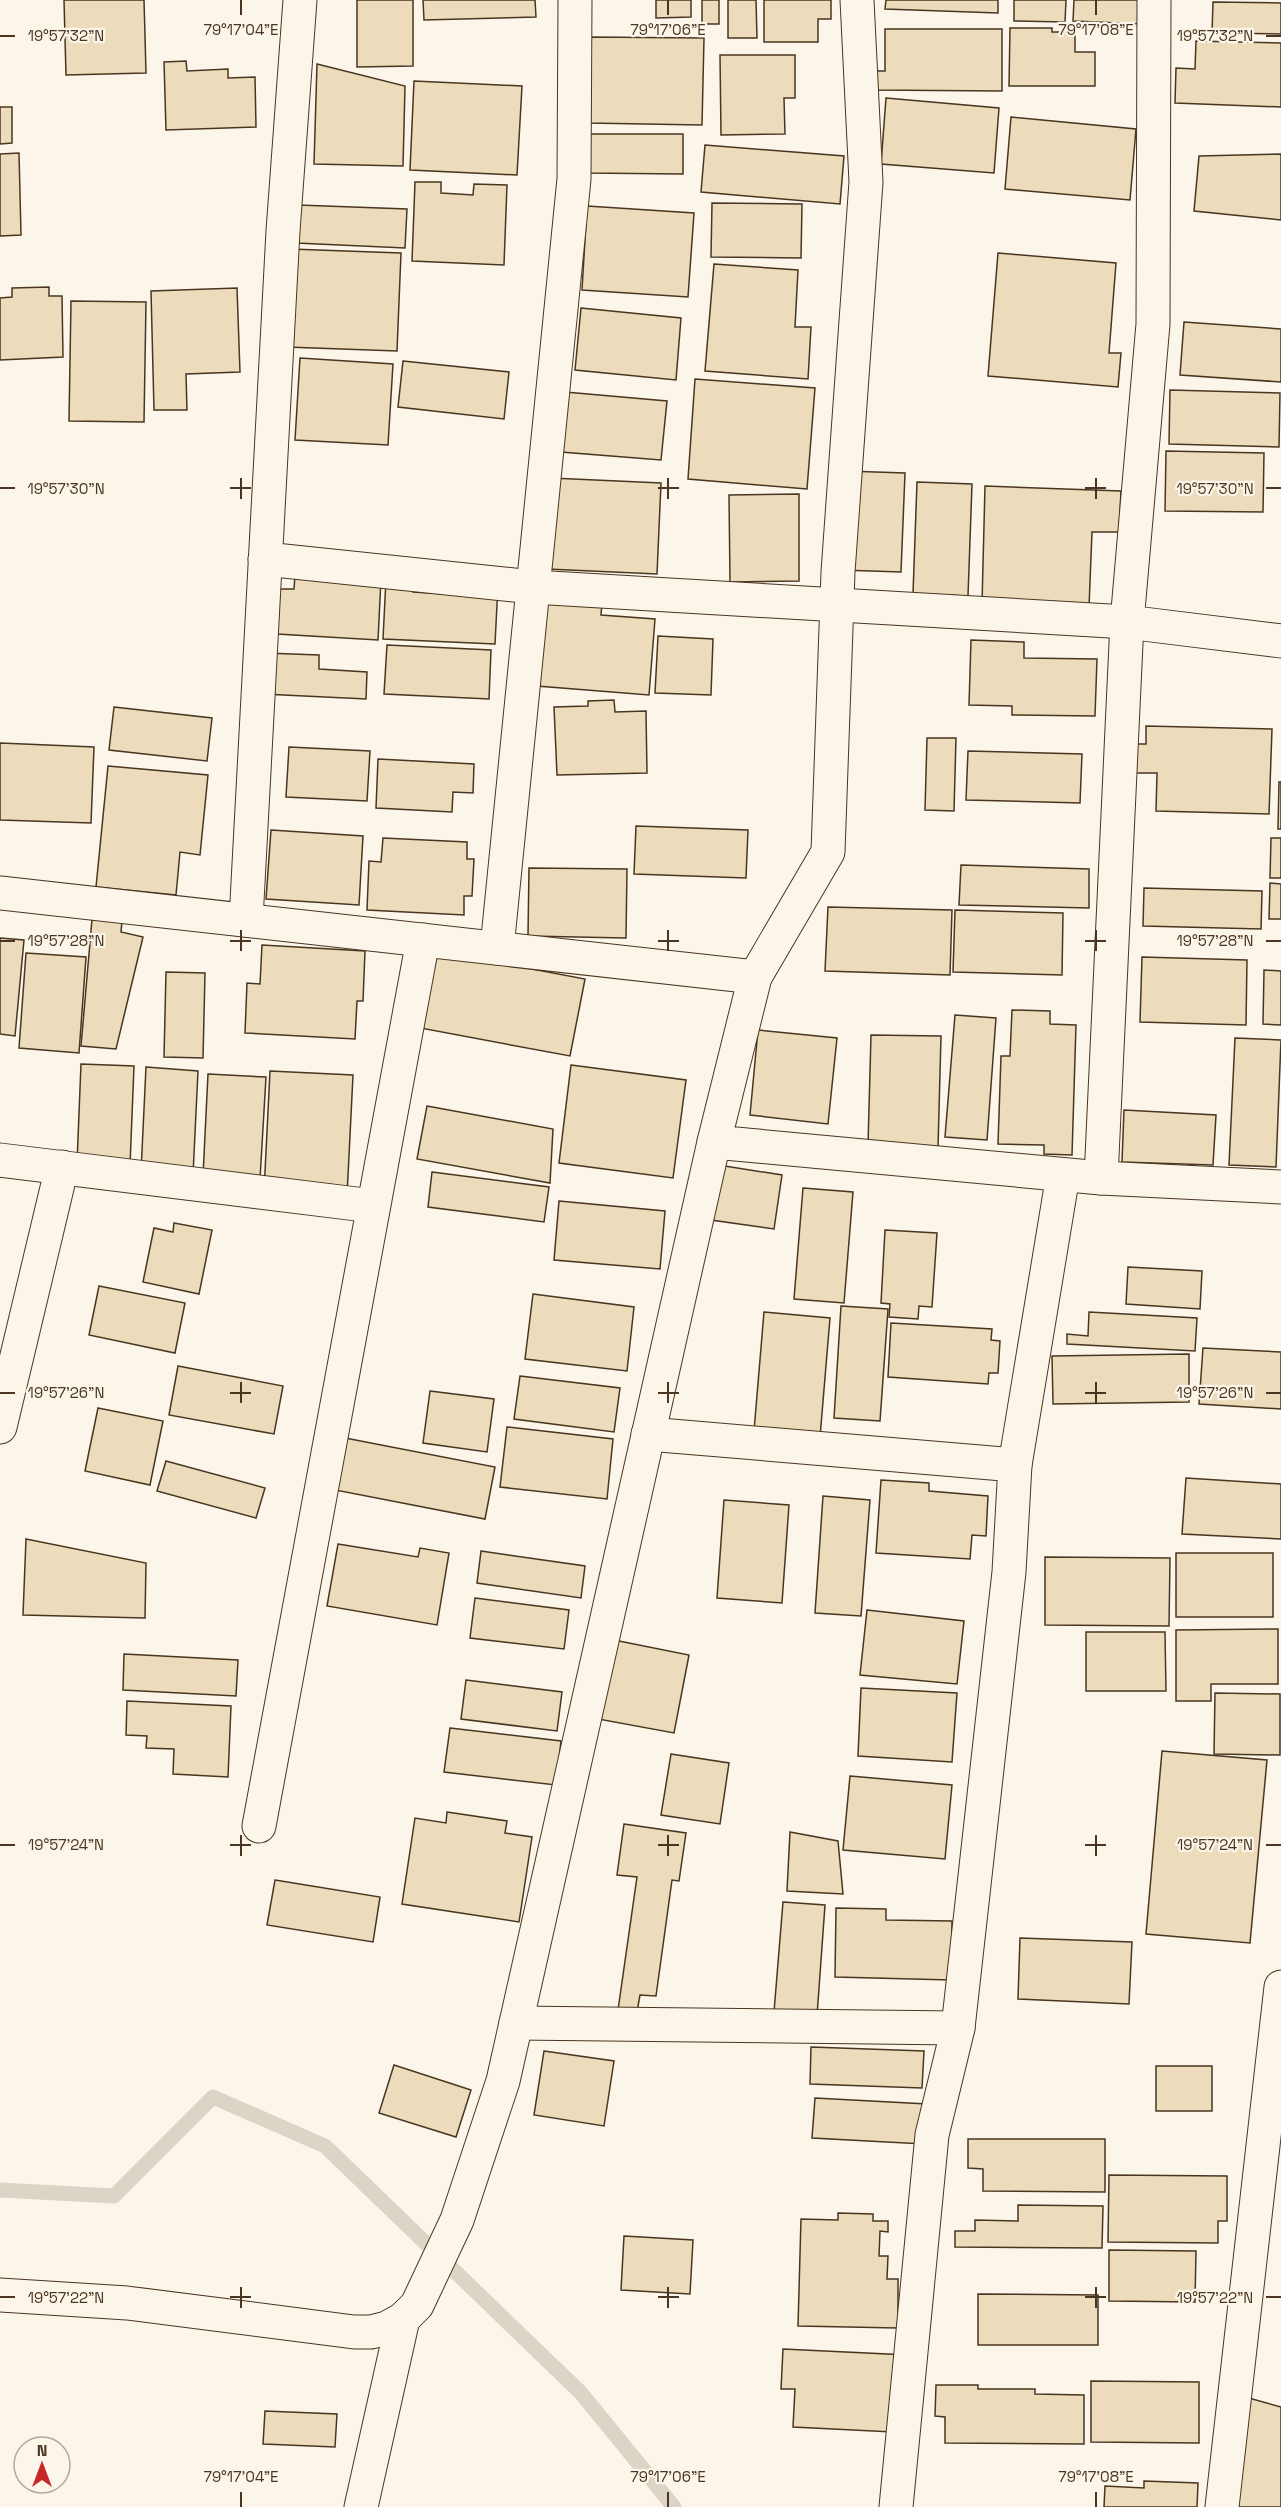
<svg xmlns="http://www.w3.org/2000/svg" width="1281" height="2507" font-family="'Space Grotesk',sans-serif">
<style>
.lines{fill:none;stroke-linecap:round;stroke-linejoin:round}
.stream{stroke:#dcd4c6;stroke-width:15}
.building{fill:#ecdcbc;stroke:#4a3520;stroke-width:1.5}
.street-casing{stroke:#4a3520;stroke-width:35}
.street{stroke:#fbf6e9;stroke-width:33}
.ticks{fill:none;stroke:#4a3520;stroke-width:2}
.ticks-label{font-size:15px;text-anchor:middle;fill:#4a3520;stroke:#fbf6e9;stroke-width:4.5;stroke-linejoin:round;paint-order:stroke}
</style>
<rect width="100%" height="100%" fill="#fbf6e9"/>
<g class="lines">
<path class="stream" d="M0 2190 114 2196 213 2097 325 2146 581 2393 674 2507"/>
</g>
<g class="building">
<path d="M64 0H144L146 73 66 75Z"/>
<path d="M357 0H413V66L357 67Z"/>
<path d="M423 0H535L536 17 424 20Z"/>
<path d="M656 0H691V17L656 18Z"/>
<rect x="702" y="0" width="17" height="24"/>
<path d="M728 0H756L757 38H728Z"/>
<path d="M764 0H831V19H818V42H764Z"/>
<path d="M886 0H998V13L885 9Z"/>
<path d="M1014 0H1066L1065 22 1014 21Z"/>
<path d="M1074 0H1143L1142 24 1073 21Z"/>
<path d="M1213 2 1281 3V34L1212 33Z"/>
<path d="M1010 28H1052V32H1075V52H1095V86H1009Z"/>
<path d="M885 29H1002V91L872 90V71H885Z"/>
<path d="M588 37 704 38 702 125 587 123Z"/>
<path d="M1196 41 1281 43V107L1175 103 1176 68 1195 69Z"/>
<path d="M720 55H795V98H784L785 134 721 135Z"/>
<path d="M186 61 187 71 228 69V78L255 77 256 127 166 130 164 62Z"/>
<path d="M317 64 405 86 403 166 314 164Z"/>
<path d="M414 81 522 86 517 175 410 170Z"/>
<path d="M886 98 999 108 994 173 881 164Z"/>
<path d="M0 107H12V143L0 144Z"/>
<path d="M1011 117 1136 129 1130 200 1005 189Z"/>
<path d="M584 134H683V174L584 173Z"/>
<path d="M705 145 844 156 840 204 701 192Z"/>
<path d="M19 153 21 235 0 236V154Z"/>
<path d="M1281 154V220L1194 211 1199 156Z"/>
<path d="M415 182H441V193L473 195 474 184 507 185 504 265 412 261Z"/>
<path d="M712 203 802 204 801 258 711 257Z"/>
<path d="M298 205 407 209 405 248 296 243Z"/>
<path d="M587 206 694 213 688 297 582 290Z"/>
<path d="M290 249 401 253 397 351 286 347Z"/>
<path d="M998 253 1116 263 1109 353H1121L1118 387 988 376Z"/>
<path d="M714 264 798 270 795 327H811L808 379 705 371Z"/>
<path d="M49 287V296H62L63 357 0 360V298L12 297V288Z"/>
<path d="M237 288 240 372 186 374 187 410H154L151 291Z"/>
<path d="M71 301 146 302 144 422 69 421Z"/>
<path d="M581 308 681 318 676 380 575 370Z"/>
<path d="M1184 322 1281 329V382L1180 375Z"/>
<path d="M300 358 393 364 388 445 295 440Z"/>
<path d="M403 361 509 372 504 419 398 407Z"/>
<path d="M695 379 815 388 807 489 688 479Z"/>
<path d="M1170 390 1280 393 1279 447 1169 444Z"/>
<path d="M565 392 667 401 661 460 561 452Z"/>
<path d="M1166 451 1264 453 1263 512 1165 511Z"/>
<path d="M846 471 905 473 901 572 841 570Z"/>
<path d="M551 478 661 483 657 574 547 569Z"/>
<path d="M917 482 972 484 968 596 913 594Z"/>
<path d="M985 486 1121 491 1119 532H1092L1089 607 982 604Z"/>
<path d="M799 494V581L730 582 729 495Z"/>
<path d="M295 575 381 579 378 640 277 634 280 589H294Z"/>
<path d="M386 579 414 581 413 592 447 594 498 585 495 644 383 639Z"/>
<path d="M545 598 602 602 601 615 655 619 649 695 537 686Z"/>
<path d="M658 636 713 639 711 695 655 693Z"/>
<path d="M971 640 1024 642V658L1097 659 1095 716 1012 715V706L969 705Z"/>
<path d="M387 645 491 650 489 699 384 694Z"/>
<path d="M265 653 319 655V669L367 672 366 699 263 694Z"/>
<path d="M614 700 615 712 646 711 647 773 557 775 554 707 588 706V701Z"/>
<path d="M114 707 212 718 207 761 109 750Z"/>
<path d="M1146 726 1272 729 1269 814 1156 811 1157 773H1136V744H1146Z"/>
<path d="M927 738H956L954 811 925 810Z"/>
<path d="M0 743 94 747 91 823 0 820Z"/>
<path d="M289 747 370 751 367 801 286 797Z"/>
<path d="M968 751 1082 754 1080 803 966 800Z"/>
<path d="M378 759 474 764 473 793 453 792 452 812 376 808Z"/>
<path d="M108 766 208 775 200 855 180 852 176 895 96 887Z"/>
<path d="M1279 782H1281V829H1278Z"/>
<path d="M636 826 748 830 746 878 634 874Z"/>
<path d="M271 830 363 836 359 905 266 899Z"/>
<path d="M383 838 467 842V859H474L472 896H464V915L367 910 369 861 381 862Z"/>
<path d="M1271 838H1281V878H1270Z"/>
<path d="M961 865 1089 869V908L959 905Z"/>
<path d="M529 868 627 869 626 938 528 936Z"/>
<path d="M1270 883 1281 884V919H1269Z"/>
<path d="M1144 888 1262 891 1261 929 1143 926Z"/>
<path d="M828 907 952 910 950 975 825 971Z"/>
<path d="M93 908 123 910 121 932 143 937 116 1049 81 1046Z"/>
<path d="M955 910 1063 913 1062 975 953 972Z"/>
<path d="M0 938 24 940 15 1036 0 1034Z"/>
<path d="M262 945 365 951 363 1001H357L355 1039 245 1033 247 983 260 984Z"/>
<path d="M430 950 585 979 570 1056 415 1027Z"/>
<path d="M26 953 86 957 79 1053 19 1048Z"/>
<path d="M1142 957 1247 960 1246 1025 1140 1022Z"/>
<path d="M1264 970 1281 971V1025L1263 1024Z"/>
<path d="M166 972 205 973 203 1058 164 1057Z"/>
<path d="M1012 1010 1050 1011V1024L1076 1025 1072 1155 1044 1154V1145L998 1144 1001 1056H1010Z"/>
<path d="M955 1015 996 1018 987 1140 945 1137Z"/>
<path d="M758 1030 837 1038 828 1124 750 1115Z"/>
<path d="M871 1035 941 1036 938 1148 868 1145Z"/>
<path d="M1235 1038 1281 1040 1276 1167 1229 1165Z"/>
<path d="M81 1064 134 1066 130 1165 77 1163Z"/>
<path d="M571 1065 686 1080 673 1178 559 1163Z"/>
<path d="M146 1067 198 1071 193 1175 141 1172Z"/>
<path d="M270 1071 353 1075 347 1196 264 1192Z"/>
<path d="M208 1074 266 1077 260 1179 203 1176Z"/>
<path d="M427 1106 553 1129 550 1183 417 1159Z"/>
<path d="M1124 1110 1216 1115 1213 1165 1122 1162Z"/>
<path d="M712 1164 782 1175 774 1229 704 1219Z"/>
<path d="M432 1172 549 1187 544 1222 428 1207Z"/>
<path d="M803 1188 853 1192 844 1303 794 1299Z"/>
<path d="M559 1201 665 1211 660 1269 554 1260Z"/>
<path d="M174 1223 212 1230 199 1294 143 1282 154 1228 173 1232Z"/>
<path d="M885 1230 937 1233 932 1307 919 1306 918 1319 889 1317 890 1304 881 1303Z"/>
<path d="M1128 1267 1202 1271 1200 1309 1126 1304Z"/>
<path d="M99 1286 185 1303 175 1353 89 1335Z"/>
<path d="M533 1294 634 1307 627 1371 525 1359Z"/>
<path d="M841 1306 888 1309 880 1421 834 1418Z"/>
<path d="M764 1312 830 1318 820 1437 754 1431Z"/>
<path d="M1089 1312 1197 1318 1195 1351 1067 1344V1334L1088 1336Z"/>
<path d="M891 1323 992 1329 991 1340 1000 1341 998 1373H989L988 1384 888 1377Z"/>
<path d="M1203 1348 1281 1352V1409L1199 1404Z"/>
<path d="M1189 1354V1402L1053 1404 1052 1356Z"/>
<path d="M178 1366 283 1386 274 1434 169 1415Z"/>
<path d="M520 1376 620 1388 614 1432 514 1419Z"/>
<path d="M430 1391 494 1399 487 1452 423 1443Z"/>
<path d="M98 1408 163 1421 150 1485 85 1471Z"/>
<path d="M507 1427 613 1439 607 1499 500 1487Z"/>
<path d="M340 1437 495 1467 485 1519 330 1489Z"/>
<path d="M166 1461 265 1488 256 1518 157 1491Z"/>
<path d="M1186 1478 1281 1484V1539L1182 1534Z"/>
<path d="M881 1480 929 1483V1491L988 1496 986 1536 972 1535 970 1559 876 1553Z"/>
<path d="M823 1496 870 1500 861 1616 815 1613Z"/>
<path d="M724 1500 789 1505 782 1603 717 1598Z"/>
<path d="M26 1539 146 1563 145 1618 23 1615Z"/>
<path d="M338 1544 418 1557 420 1548 449 1553 437 1625 327 1606Z"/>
<path d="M481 1551 585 1566 581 1598 477 1583Z"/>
<rect x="1176" y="1553" width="97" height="64"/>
<path d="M1045 1557 1170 1558 1169 1626 1045 1625Z"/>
<path d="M475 1598 569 1610 564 1649 470 1638Z"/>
<path d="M867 1610 964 1621 957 1684 860 1675Z"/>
<path d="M1278 1629V1684H1211V1701H1176V1630Z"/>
<path d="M1086 1632H1165L1166 1691H1086Z"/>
<path d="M614 1640 689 1655 674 1733 598 1719Z"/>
<path d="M124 1654 238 1660 236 1696 123 1690Z"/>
<path d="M466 1680 562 1692 557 1731 461 1719Z"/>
<path d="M861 1688 957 1693 952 1762 858 1756Z"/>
<path d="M1215 1693 1280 1694V1755L1214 1754Z"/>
<path d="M127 1701 231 1706 228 1777 173 1774 174 1749 146 1748 147 1736 126 1735Z"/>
<path d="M450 1728 561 1741 556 1785 444 1772Z"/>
<path d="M1162 1751 1267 1760 1250 1943 1146 1934Z"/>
<path d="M671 1754 729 1763 720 1824 661 1815Z"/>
<path d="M850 1776 952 1785 945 1859 843 1850Z"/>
<path d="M447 1812 507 1821 505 1833 532 1837 519 1922 402 1904 415 1818 446 1823Z"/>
<path d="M624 1824 686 1833 679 1881 672 1880 656 1996 640 1995 637 2012 618 2010 637 1877 617 1875Z"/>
<path d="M790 1832 838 1841 843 1894 787 1891Z"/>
<path d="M275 1880 380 1897 373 1942 267 1925Z"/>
<path d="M783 1902 825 1905 817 2016 774 2012Z"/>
<path d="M836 1908 886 1909V1920L952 1921 951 1980 835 1977Z"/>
<path d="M1020 1938 1132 1942 1129 2004 1018 1999Z"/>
<path d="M811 2047 924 2051 922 2088 810 2084Z"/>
<path d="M544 2051 614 2061 604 2126 534 2115Z"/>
<path d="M394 2065 471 2090 456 2137 379 2113Z"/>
<rect x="1156" y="2066" width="56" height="45"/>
<path d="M815 2098 927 2104 924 2144 812 2138Z"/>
<path d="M968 2139H1105V2192L983 2191V2169L968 2168Z"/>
<path d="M1109 2175 1227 2176V2221H1218V2243L1108 2242Z"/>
<path d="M1018 2205 1103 2206 1102 2248 955 2247V2231H975V2220L1018 2221Z"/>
<path d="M838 2213 873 2214V2221H888V2232L880 2231 879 2256H888L887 2279H898V2328L798 2326 801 2219 838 2220Z"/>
<path d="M624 2236 693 2240 690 2294 621 2290Z"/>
<path d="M1109 2250 1196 2251 1195 2302 1109 2301Z"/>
<path d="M978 2294 1098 2295V2345H978Z"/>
<path d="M783 2349 908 2355 893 2432 793 2427 795 2389H781Z"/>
<path d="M1091 2381 1199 2382V2443L1091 2442Z"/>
<path d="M936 2385H978V2389H1035V2394L1084 2395V2444L945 2443V2417L935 2416Z"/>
<path d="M1249 2398 1281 2407V2507H1237Z"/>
<path d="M265 2411 337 2414 335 2447 263 2444Z"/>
<path d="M1144 2481 1198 2483 1197 2507H1104L1105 2486 1144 2488Z"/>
</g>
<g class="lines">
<g class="street-casing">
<g id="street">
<path d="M265 559 533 587 1127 622 1281 641"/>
<path d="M0 893 755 977 714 1142 1101 1178 1281 1187"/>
<path d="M246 920 283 231 300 0"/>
<path d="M497 948 574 179 575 0"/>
<path d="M755 977 828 852 838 572 866 182 857 0"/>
<path d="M0 1160 373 1206"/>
<path d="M1101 1178 1127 622 1153 324 1154 0"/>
<path d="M0 1427 62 1167"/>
<path d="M648 1434 1015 1465"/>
<path d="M259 1826 423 940"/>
<path d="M516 2023 958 2028"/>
<path d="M0 2295 127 2303 354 2332H371L387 2328 403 2319 417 2305 457 2220 503 2081 714 1142"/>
<path d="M361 2507 403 2319"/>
<path d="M896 2507 932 2135 958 2028 1009 1572 1015 1465 1063 1175"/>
<path d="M1222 2507 1281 1987"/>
</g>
</g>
<use href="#street" class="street"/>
</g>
<path class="ticks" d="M241 0V15M668 0V15M1096 0V15M0 36H15M1266 36H1281M241 478V499M668 478V499M1096 478V499M0 488H15M230 488H251M658 488H679M1085 488H1106M1266 488H1281M241 930V951M668 930V951M1096 930V951M0 941H15M230 941H251M658 941H679M1085 941H1106M1266 941H1281M241 1382V1403M668 1382V1403M1096 1382V1403M0 1393H15M230 1393H251M658 1393H679M1085 1393H1106M1266 1393H1281M241 1835V1856M668 1835V1856M1096 1835V1856M0 1845H15M230 1845H251M658 1845H679M1085 1845H1106M1266 1845H1281M241 2287V2308M668 2287V2308M1096 2287V2308M0 2297H15M230 2297H251M658 2297H679M1085 2297H1106M1266 2297H1281M241 2492V2507M668 2492V2507M1096 2492V2507"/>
<g class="ticks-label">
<text x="241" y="35">79°17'04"E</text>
<text x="668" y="35">79°17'06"E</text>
<text x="1096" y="35">79°17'08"E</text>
<text x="66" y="41">19°57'32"N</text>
<text x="1215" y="41">19°57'32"N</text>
<text x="66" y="494">19°57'30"N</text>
<text x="1215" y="494">19°57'30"N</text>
<text x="66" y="946">19°57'28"N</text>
<text x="1215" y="946">19°57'28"N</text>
<text x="66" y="1398">19°57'26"N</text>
<text x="1215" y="1398">19°57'26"N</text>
<text x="66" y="1850">19°57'24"N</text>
<text x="1215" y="1850">19°57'24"N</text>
<text x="66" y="2303">19°57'22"N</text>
<text x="1215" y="2303">19°57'22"N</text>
<text x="241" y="2482">79°17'04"E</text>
<text x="668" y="2482">79°17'06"E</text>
<text x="1096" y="2482">79°17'08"E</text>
</g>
<g transform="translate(42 2465)"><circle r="28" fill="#fbf6e9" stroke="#b4a999" stroke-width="1.5"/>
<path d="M0-4.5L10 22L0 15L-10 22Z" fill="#c62828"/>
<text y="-9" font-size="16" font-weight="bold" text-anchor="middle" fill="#4a3520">N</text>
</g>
</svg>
